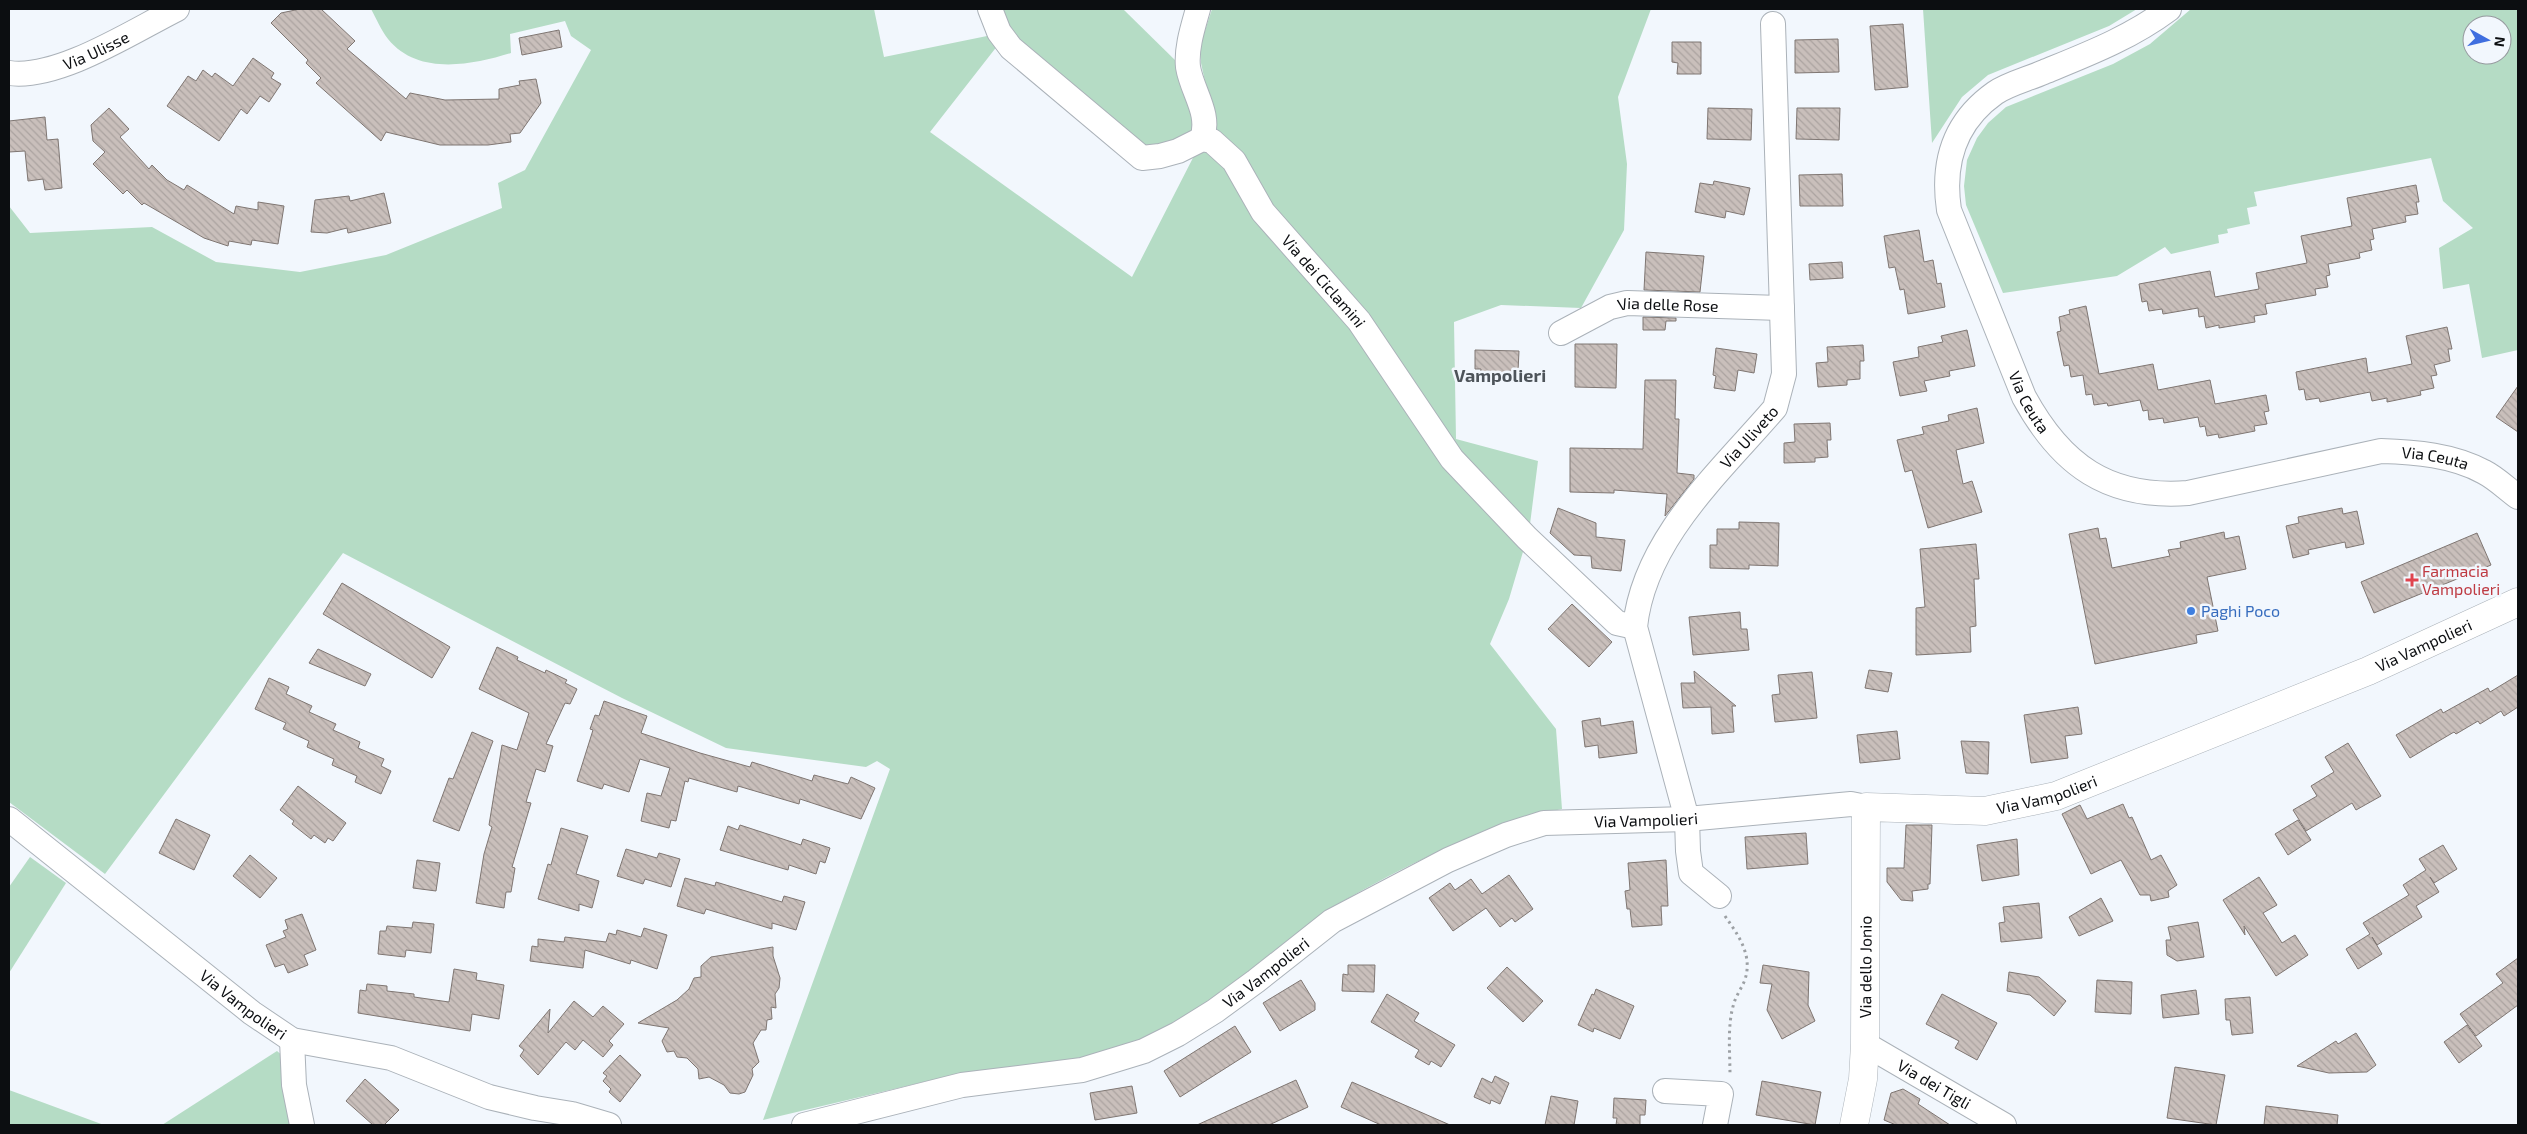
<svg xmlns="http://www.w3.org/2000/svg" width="2527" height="1134" font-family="'Exo 2',sans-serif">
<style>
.green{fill:#b5dcc5;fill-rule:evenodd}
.building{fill:url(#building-back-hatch);stroke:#7f7672}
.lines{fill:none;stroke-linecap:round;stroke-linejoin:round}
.street-casing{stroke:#abb2b9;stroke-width:26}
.secondary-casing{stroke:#abb2b9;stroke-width:29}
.path{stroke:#9ca0a4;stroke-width:3;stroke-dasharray:2.5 4;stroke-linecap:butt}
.street{stroke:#fff;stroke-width:24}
.secondary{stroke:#fff;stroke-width:28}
.health-dot{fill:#e0444e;stroke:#f2f7fd;stroke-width:2}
.shop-dot{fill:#3f7fe0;stroke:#f2f7fd;stroke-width:2}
.labels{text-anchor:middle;stroke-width:5;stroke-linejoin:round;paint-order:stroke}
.street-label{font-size:16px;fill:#0c0e11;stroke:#f2f7fd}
.health-label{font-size:16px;fill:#be3a42;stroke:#f2f7fd;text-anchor:start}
.shop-label{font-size:16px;fill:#366cbe;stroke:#f2f7fd;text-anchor:start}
.neighbourhood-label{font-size:18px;font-weight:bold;fill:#4e545a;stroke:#f2f7fd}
</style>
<defs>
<pattern id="building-back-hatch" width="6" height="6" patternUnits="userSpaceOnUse" patternTransform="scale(1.25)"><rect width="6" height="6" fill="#c9bfbb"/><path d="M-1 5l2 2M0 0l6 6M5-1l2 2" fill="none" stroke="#aba3a0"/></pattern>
</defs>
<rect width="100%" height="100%" fill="#f2f7fd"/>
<g class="green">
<path d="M371 9H874L884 57 987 36 998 45 930 132 1132 277 1197 150 1211 149 1525 545 1509 599 1490 644 1556 729 1562 809C1485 825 1397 869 1330 909L1205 1006 1153 1035 1103 1054 932 1080 763 1120 890 769 877 761 866 767 726 748 622 698 343 553 105 874 9 802V206L30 233 152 227 216 262 300 272 386 255 502 208 498 183 525 170 591 50 571 36 565 21 510 34 511 53C472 65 418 76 388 39 381 30 376 18 371 9Z"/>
<path d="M999 9H1123L1179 64 1198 123 1178 143 1147 152 1012 43Z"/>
<path d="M1212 9H1651L1618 97 1627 164 1624 230 1581 308 1501 305 1454 322 1456 439 1538 461 1529 532 1453 452 1265 206 1239 160 1215 128 1201 63 1200 46Z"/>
<path d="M1923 9H2137L2109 26 1988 75 1962 97 1932 143Z"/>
<path d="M2191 9H2518V350L2482 358 2469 284 2443 289 2439 248 2473 228 2443 201 2431 158 2254 192 2257 206 2247 208 2250 224 2227 229 2228 233 2218 235 2219 243 2171 254 2165 247 2117 276 2003 293 1966 205 1964 186 1967 160 1977 138 1988 123 2006 107 2113 64 2150 44ZM2472 25H2502V55H2472Z"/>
<path d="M30 857 66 883 9 973V887Z"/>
<path d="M277 1051 284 1057 294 1125H162Z"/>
<path d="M9 1090 104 1125H9Z"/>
</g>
<g class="building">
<path d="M300 9H321L355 41 347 49 406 99 410 93 445 100 499 99V89L520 85 519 81 536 79 541 103 520 133 510 134 511 142 488 145H440L386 132 381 141 316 83 321 78 306 63 308 60 271 23 281 13Z"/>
<path d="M1903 24 1908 87 1875 90 1870 26Z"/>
<path d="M559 30 562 47 522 55 519 38Z"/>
<path d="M1838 39 1839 72 1795 73V40Z"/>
<path d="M1672 42H1701V74H1677L1678 63 1672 62Z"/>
<path d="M253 58 274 73 271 78 281 84 269 102 260 96 247 114 241 109 219 141 167 106 188 76 196 81 203 70 212 77 215 73 233 86Z"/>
<path d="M109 108 129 129 120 137 149 169 152 165 167 180 184 190 187 185 234 214 236 206 258 210V202L284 206 278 244 252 240 251 245 229 241 228 246 204 238 144 203 142 205 127 190 123 194 93 164 105 152 93 141 91 125Z"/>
<path d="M1708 108 1752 109 1751 140 1707 139Z"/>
<path d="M1797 108H1840L1839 140 1796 139Z"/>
<path d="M45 117 47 140 58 139 62 188 45 190 43 179 28 181 25 151 9 152V121Z"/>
<path d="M1842 174 1843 206H1800L1799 175Z"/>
<path d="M1714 181 1750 188 1744 215 1726 211 1725 218 1695 212 1700 183 1713 185Z"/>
<path d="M2416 185 2419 202H2416L2418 214 2405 216 2406 222 2372 229 2374 239 2370 240 2372 250 2359 253 2360 258 2328 264 2330 275 2326 276 2328 287 2315 289 2316 295 2265 304 2267 314 2254 316 2255 322 2219 328V325L2206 328 2204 316 2199 317 2198 308 2163 314 2162 309 2149 311 2147 301 2142 302 2139 284 2210 271 2215 297 2259 289 2256 273 2307 263 2301 236 2352 226 2347 198Z"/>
<path d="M384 193 391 223 348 233 347 228 327 233 311 232 315 200 349 196 350 201Z"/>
<path d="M1919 230 1924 262 1933 260 1937 284 1941 283 1945 307 1908 314 1904 289 1900 290 1895 267 1889 268 1884 236Z"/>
<path d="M1646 252 1704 256 1700 292 1644 290Z"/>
<path d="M1842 262 1843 278 1810 280 1809 264Z"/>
<path d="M2086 306 2099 374 2153 364 2158 390 2210 380 2215 404 2266 395 2269 411 2264 412 2267 424 2254 426 2255 431 2219 438 2218 434 2207 436 2205 426 2200 427 2198 417 2164 423 2163 418 2149 420 2148 410 2143 411 2140 400 2108 406 2107 403 2094 405 2092 394 2086 395 2083 375 2071 377 2069 365 2064 366 2057 332 2061 331 2059 317 2070 314 2069 310Z"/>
<path d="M1643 317 1676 318V321H1666L1665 330H1643Z"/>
<path d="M2447 327 2452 349H2448L2450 361 2434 365 2437 375 2431 376 2434 388 2420 391 2421 395 2387 402V398L2372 401 2370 392 2320 402 2319 398 2306 400 2304 389 2299 390 2296 372 2366 358 2368 373 2412 364 2406 336Z"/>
<path d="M1967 330 1975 366 1949 371 1950 376 1924 381 1927 391 1900 396 1893 362 1919 357 1918 347 1943 342 1941 336Z"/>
<path d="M1575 344H1617L1616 388 1575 387Z"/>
<path d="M1863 345 1864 361H1860V379L1847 380V385L1818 387 1816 363 1828 362 1827 347Z"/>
<path d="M1716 348 1757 354 1754 373 1738 370 1735 391 1714 388 1716 376 1713 375Z"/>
<path d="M1475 350 1519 351 1518 371H1514V382L1480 381 1481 369H1475Z"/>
<path d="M1645 380H1676L1675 419H1679L1677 473 1694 475V479L1665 516 1667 494 1614 490V493L1570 492V448L1643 449Z"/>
<path d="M2518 386V432L2496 417Z"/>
<path d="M1977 408 1984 443 1956 450 1963 484 1972 481 1982 512 1928 528 1912 470 1905 472 1897 440 1924 434 1922 427 1949 421 1948 415Z"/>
<path d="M1830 423 1831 440H1827L1828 457 1815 458V462L1784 463V443L1795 442 1794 424Z"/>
<path d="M1558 508 1596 523V537L1625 540 1621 571 1592 568 1591 556 1574 555 1550 533Z"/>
<path d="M2342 508 2343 514 2357 511 2364 544 2346 548 2345 542 2308 550 2309 554 2293 558 2286 526 2299 523 2298 517Z"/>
<path d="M1739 522 1779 523 1778 566 1749 565V569L1710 568V545H1717V529H1739Z"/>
<path d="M2098 528 2100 539 2106 538 2112 568 2170 556 2168 550 2181 548 2180 542 2224 532 2225 539 2239 536 2246 569 2207 577 2218 631 2196 635 2197 643 2095 664 2069 534Z"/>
<path d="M2477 533 2491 565 2374 613 2361 582Z"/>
<path d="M1976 544 1979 579H1974L1976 626 1970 627 1971 652 1916 655V608L1925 607 1920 549Z"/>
<path d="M342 583 450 647 432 678 323 614Z"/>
<path d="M1572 604 1612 642 1589 667 1548 629Z"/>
<path d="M1740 612 1741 629H1747L1749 650 1693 655 1689 617Z"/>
<path d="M497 647 518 657 517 660 545 673 546 670 567 680 565 683 577 689 570 704 565 703 546 744 553 746 545 772 536 769 526 802 531 803 512 867 515 868 511 892H506L504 908 476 903 484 854 492 827 489 825 502 745 517 750 529 713 479 689Z"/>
<path d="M318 649 371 674 365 686 309 663Z"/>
<path d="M1869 670 1892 673 1888 692 1865 688Z"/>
<path d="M1694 671 1736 706H1732L1734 732 1712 734 1711 707 1683 708 1681 683H1695Z"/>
<path d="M1812 672 1817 718 1775 722 1772 695 1780 694 1778 675Z"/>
<path d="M2518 675V707L2504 716 2501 711 2480 724 2478 721 2456 734 2454 732 2410 758 2396 735 2441 709 2443 713 2488 688 2490 692Z"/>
<path d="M269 678 289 687 286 694 312 706 309 712 336 724 333 730 360 742 358 748 384 759 381 766 391 771 381 794 355 782 357 776 332 765 334 759 307 747 309 741 283 729 286 723 255 709Z"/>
<path d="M604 701 647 716 641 733 700 753 750 767 752 762 812 781 814 775 848 784 851 777 875 788 861 819 800 799 799 804 738 786 737 792 689 778 688 782 685 781 676 821 671 820 669 828 641 821 647 793 661 796 670 768 640 759 629 792 604 784 602 789 577 781 593 730 590 729 595 715 599 716Z"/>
<path d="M2078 707 2082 734 2065 736 2068 758 2031 763 2024 715Z"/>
<path d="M1600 718 1601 726 1633 721 1637 753 1599 758 1598 745 1585 747 1582 721Z"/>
<path d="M1897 731 1900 759 1860 763 1857 735Z"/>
<path d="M472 732 493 741 459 831 433 821 449 778 453 779Z"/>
<path d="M1961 741 1989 742 1988 774 1966 773Z"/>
<path d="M2348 743 2381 796 2356 810 2352 803 2306 831 2293 810 2317 796 2311 786 2334 772 2325 757Z"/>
<path d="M298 786 346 823 333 841 328 838 325 843 314 835 311 839 292 824 294 821 280 810Z"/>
<path d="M2123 804 2129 818 2132 817 2151 860 2161 855 2177 885 2168 891 2169 897 2151 901 2150 895H2140L2121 860 2091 874 2062 814 2080 805 2087 819Z"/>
<path d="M176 819 210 835 194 870 159 853Z"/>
<path d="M2298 820 2311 840 2288 855 2275 834Z"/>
<path d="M740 825 801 845 803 839 830 848 825 863 820 861 816 874 789 865 788 870 720 850 728 826 738 830Z"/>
<path d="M1906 825H1932L1930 884H1928V889L1912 891 1913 901 1901 900 1887 882V868H1904Z"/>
<path d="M561 828 588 836 576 874 599 881 592 908 579 904V911L538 899 548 864 551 865Z"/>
<path d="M1806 833 1808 864 1747 869 1745 837Z"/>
<path d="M2017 839 2019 875 1982 881 1977 845Z"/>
<path d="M2443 845 2457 869 2434 883 2430 877 2439 892 2416 906 2422 917 2377 945 2372 937 2382 954 2358 969 2346 949 2370 934 2363 923 2409 895 2403 885 2426 870 2419 859Z"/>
<path d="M626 849 657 858 659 853 680 859 671 887 645 879 643 884 617 876Z"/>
<path d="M250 855 277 878 260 898 233 876Z"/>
<path d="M417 860 440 863 436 891 413 888Z"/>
<path d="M1666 860 1668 906H1661L1662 925 1632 927 1630 909H1627L1625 891 1630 890 1628 863Z"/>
<path d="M1509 875 1533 909 1515 922 1512 918 1500 927 1486 908 1453 931 1429 898 1450 883 1455 890 1471 879 1482 894Z"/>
<path d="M2259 877 2277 905 2263 913 2282 943 2295 935 2308 955 2276 976 2244 926 2245 935 2223 900Z"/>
<path d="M685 878 715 886 716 882 782 902 784 896 805 902 796 930 772 923V929L706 909 704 914 677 906Z"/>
<path d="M2101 898 2113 921 2079 936 2069 917Z"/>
<path d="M2039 903 2042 938 2001 942 1999 923 2005 922 2003 907Z"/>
<path d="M302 914 316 950 304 955 308 965 288 973 284 964 275 967 266 945 286 937 283 931 288 929 285 920Z"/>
<path d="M413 922 434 924 431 953 406 950 405 957 378 954 380 931H386L387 926 412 928Z"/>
<path d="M2198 922 2204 957 2177 961 2167 955 2166 940H2171L2168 927Z"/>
<path d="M644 928 667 935 657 969 631 960 630 964 585 950 583 968 530 961 532 946 538 947V939L564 942 565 937 606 942 609 933 616 935 617 930 641 937Z"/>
<path d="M773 947V956L780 978 779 988 775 994 776 1008 771 1007 772 1019 767 1020 766 1030H761L753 1043 759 1062 752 1069 753 1075 745 1092 739 1094 730 1093 724 1085 709 1077 699 1079 698 1069 687 1058 677 1057 674 1051 667 1052 662 1041 669 1028 638 1023 677 1000 689 989 694 978 701 977V966L711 957Z"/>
<path d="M2518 958V1005L2476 1036 2460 1014 2503 983 2496 974Z"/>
<path d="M1348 965H1375L1374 992 1342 991 1343 974 1348 975Z"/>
<path d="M1763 965 1809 972 1808 1005 1815 1021 1782 1039 1767 1010 1772 984 1760 983Z"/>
<path d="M1507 967 1543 1001 1523 1022 1487 988Z"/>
<path d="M454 969 477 973 476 980 504 985 499 1019 472 1014 470 1031 358 1013 360 990 366 991 367 984 387 986V991L414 994V997L449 1002Z"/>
<path d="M2009 972 2039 977 2066 1001 2054 1016 2030 995 2007 991Z"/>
<path d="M1301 980 1315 1003V1010L1280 1031 1263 1003Z"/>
<path d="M2097 980 2132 982 2131 1014 2095 1012Z"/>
<path d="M1596 989 1634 1006 1620 1039 1594 1028 1593 1032 1578 1025 1592 994 1594 995Z"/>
<path d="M2196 990 2199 1014 2163 1018 2161 995Z"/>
<path d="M1387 994 1419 1013 1414 1021 1455 1045 1441 1067 1431 1061 1429 1065 1415 1057 1419 1050 1371 1022Z"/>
<path d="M1942 994 1997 1023 1977 1060 1955 1048 1959 1041 1926 1024Z"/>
<path d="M2250 997 2253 1033 2232 1035 2230 1020H2226L2225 999Z"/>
<path d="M574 1001 593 1017 603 1006 624 1024 609 1041 613 1045 603 1057 583 1040 575 1050 566 1042 538 1075 520 1056 524 1050 519 1046 550 1009 548 1033Z"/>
<path d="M2467 1025 2482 1046 2459 1063 2444 1042Z"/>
<path d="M1235 1026 1251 1052 1180 1097 1164 1071Z"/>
<path d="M2356 1033 2376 1065 2367 1072 2329 1073 2297 1066 2336 1041 2338 1044Z"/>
<path d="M620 1055 641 1075 620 1102 609 1092 611 1089 603 1081 607 1076 603 1073Z"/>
<path d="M2175 1067 2225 1075 2216 1125 2167 1118Z"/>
<path d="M1495 1076 1509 1083 1500 1104 1491 1100 1490 1104 1474 1097 1482 1078 1492 1083Z"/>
<path d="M365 1079 399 1110 384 1125H373L346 1101Z"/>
<path d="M1296 1080 1308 1107 1269 1125H1197Z"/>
<path d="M1762 1081 1821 1092 1815 1125 1756 1115Z"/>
<path d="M1352 1082 1450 1125H1381L1341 1107Z"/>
<path d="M1132 1086 1137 1113 1095 1120 1090 1093Z"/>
<path d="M1903 1089 1920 1099 1918 1104 1950 1125H1896L1884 1120 1891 1093Z"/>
<path d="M1551 1096 1578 1101 1574 1125H1545Z"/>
<path d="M1614 1098 1646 1100 1645 1115H1640V1125H1616L1617 1118H1613Z"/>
<path d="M2266 1106 2338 1115 2337 1125H2264Z"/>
</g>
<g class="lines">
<g class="street-casing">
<g id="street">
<path id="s1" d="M990 9 999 32 1011 48 1142 158 1160 156 1178 151 1202 139 1212 141 1234 161 1263 212 1359 321 1452 459 1527 538 1617 623 1635 627"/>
<path d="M1198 9C1193 27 1186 48 1188 67 1192 92 1211 113 1202 139"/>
<path id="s2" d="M2169 9C2130 38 2088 54 2044 72 2028 79 2008 84 1995 93 1954 122 1942 163 1949 210L2024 397C2061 465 2108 499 2188 493L2381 451C2415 452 2453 455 2484 472 2496 478 2507 489 2518 497"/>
<path id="s3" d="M9 73C58 80 133 31 177 9"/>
<path id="s4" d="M1561 333 1610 307 1627 303 1782 308"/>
<path id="s5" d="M9 819 252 1013 292 1040 391 1058 489 1097 535 1108 572 1114 609 1125"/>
<path id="s6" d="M1719 896 1691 873 1688 851 1687 819 1635 627C1644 539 1720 472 1775 408L1784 374 1773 24"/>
<path d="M292 1040 294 1085 302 1125"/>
<path id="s7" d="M1865 1044 2004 1125"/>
<path d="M1665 1091 1721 1094 1715 1125"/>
<path id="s8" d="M804 1125 962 1085 1082 1070 1144 1051 1178 1034 1215 1011 1256 981 1332 921 1448 860 1506 835 1544 823 1687 819 1851 804 1866 807"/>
</g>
</g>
<g class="secondary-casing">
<g id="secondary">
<path id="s9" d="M1854 1125 1863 1079 1865 1044 1866 807 1985 811 2056 796 2368 671 2518 602"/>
</g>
</g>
<path class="path" d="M1725 916C1739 936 1754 957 1744 982 1741 989 1736 996 1734 1003 1727 1025 1730 1052 1730 1075"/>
<use href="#street" class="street"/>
<use href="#secondary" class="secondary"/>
</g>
<path class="health-dot" d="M2409.5 572.5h5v5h5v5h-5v5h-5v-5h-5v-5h5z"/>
<circle class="shop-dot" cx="2191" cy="611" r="5"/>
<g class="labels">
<g class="street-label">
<text dy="6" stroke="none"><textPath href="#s3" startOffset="91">Via Ulisse</textPath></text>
<text dy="6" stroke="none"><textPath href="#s1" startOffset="470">Via dei Ciclamini</textPath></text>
<text dy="6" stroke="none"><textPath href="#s4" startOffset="114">Via delle Rose</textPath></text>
<text dy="6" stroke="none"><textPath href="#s2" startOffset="535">Via Ceuta</textPath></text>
<text dy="6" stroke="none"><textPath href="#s6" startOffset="515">Via Uliveto</textPath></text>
<text dy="6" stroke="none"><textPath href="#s2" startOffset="984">Via Ceuta</textPath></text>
<text dy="6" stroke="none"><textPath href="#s9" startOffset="908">Via Vampolieri</textPath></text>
<text dy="6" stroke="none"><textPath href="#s9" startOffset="502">Via Vampolieri</textPath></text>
<text dy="6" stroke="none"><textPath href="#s8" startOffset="914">Via Vampolieri</textPath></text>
<text dy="6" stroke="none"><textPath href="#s9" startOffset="159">Via dello Jonio</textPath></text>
<text dy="6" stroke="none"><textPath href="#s8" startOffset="494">Via Vampolieri</textPath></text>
<text dy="6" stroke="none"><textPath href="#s5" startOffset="299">Via Vampolieri</textPath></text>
<text dy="6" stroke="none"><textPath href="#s7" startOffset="80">Via dei Tigli</textPath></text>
</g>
<g class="health-label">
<text x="2422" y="577">Farmacia<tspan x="2422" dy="18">Vampolieri</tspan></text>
</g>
<g class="shop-label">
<text x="2201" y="617">Paghi Poco</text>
</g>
<g class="neighbourhood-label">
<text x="1500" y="382">Vampolieri</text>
</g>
</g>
<rect width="2527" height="1134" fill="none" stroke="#0c0e11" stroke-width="20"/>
<g transform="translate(2487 40) rotate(98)"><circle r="24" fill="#f2f7fd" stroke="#969a9f"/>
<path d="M0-4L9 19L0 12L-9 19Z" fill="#3f6edf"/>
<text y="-8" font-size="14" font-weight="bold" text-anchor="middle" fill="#0c0e11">N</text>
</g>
</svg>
